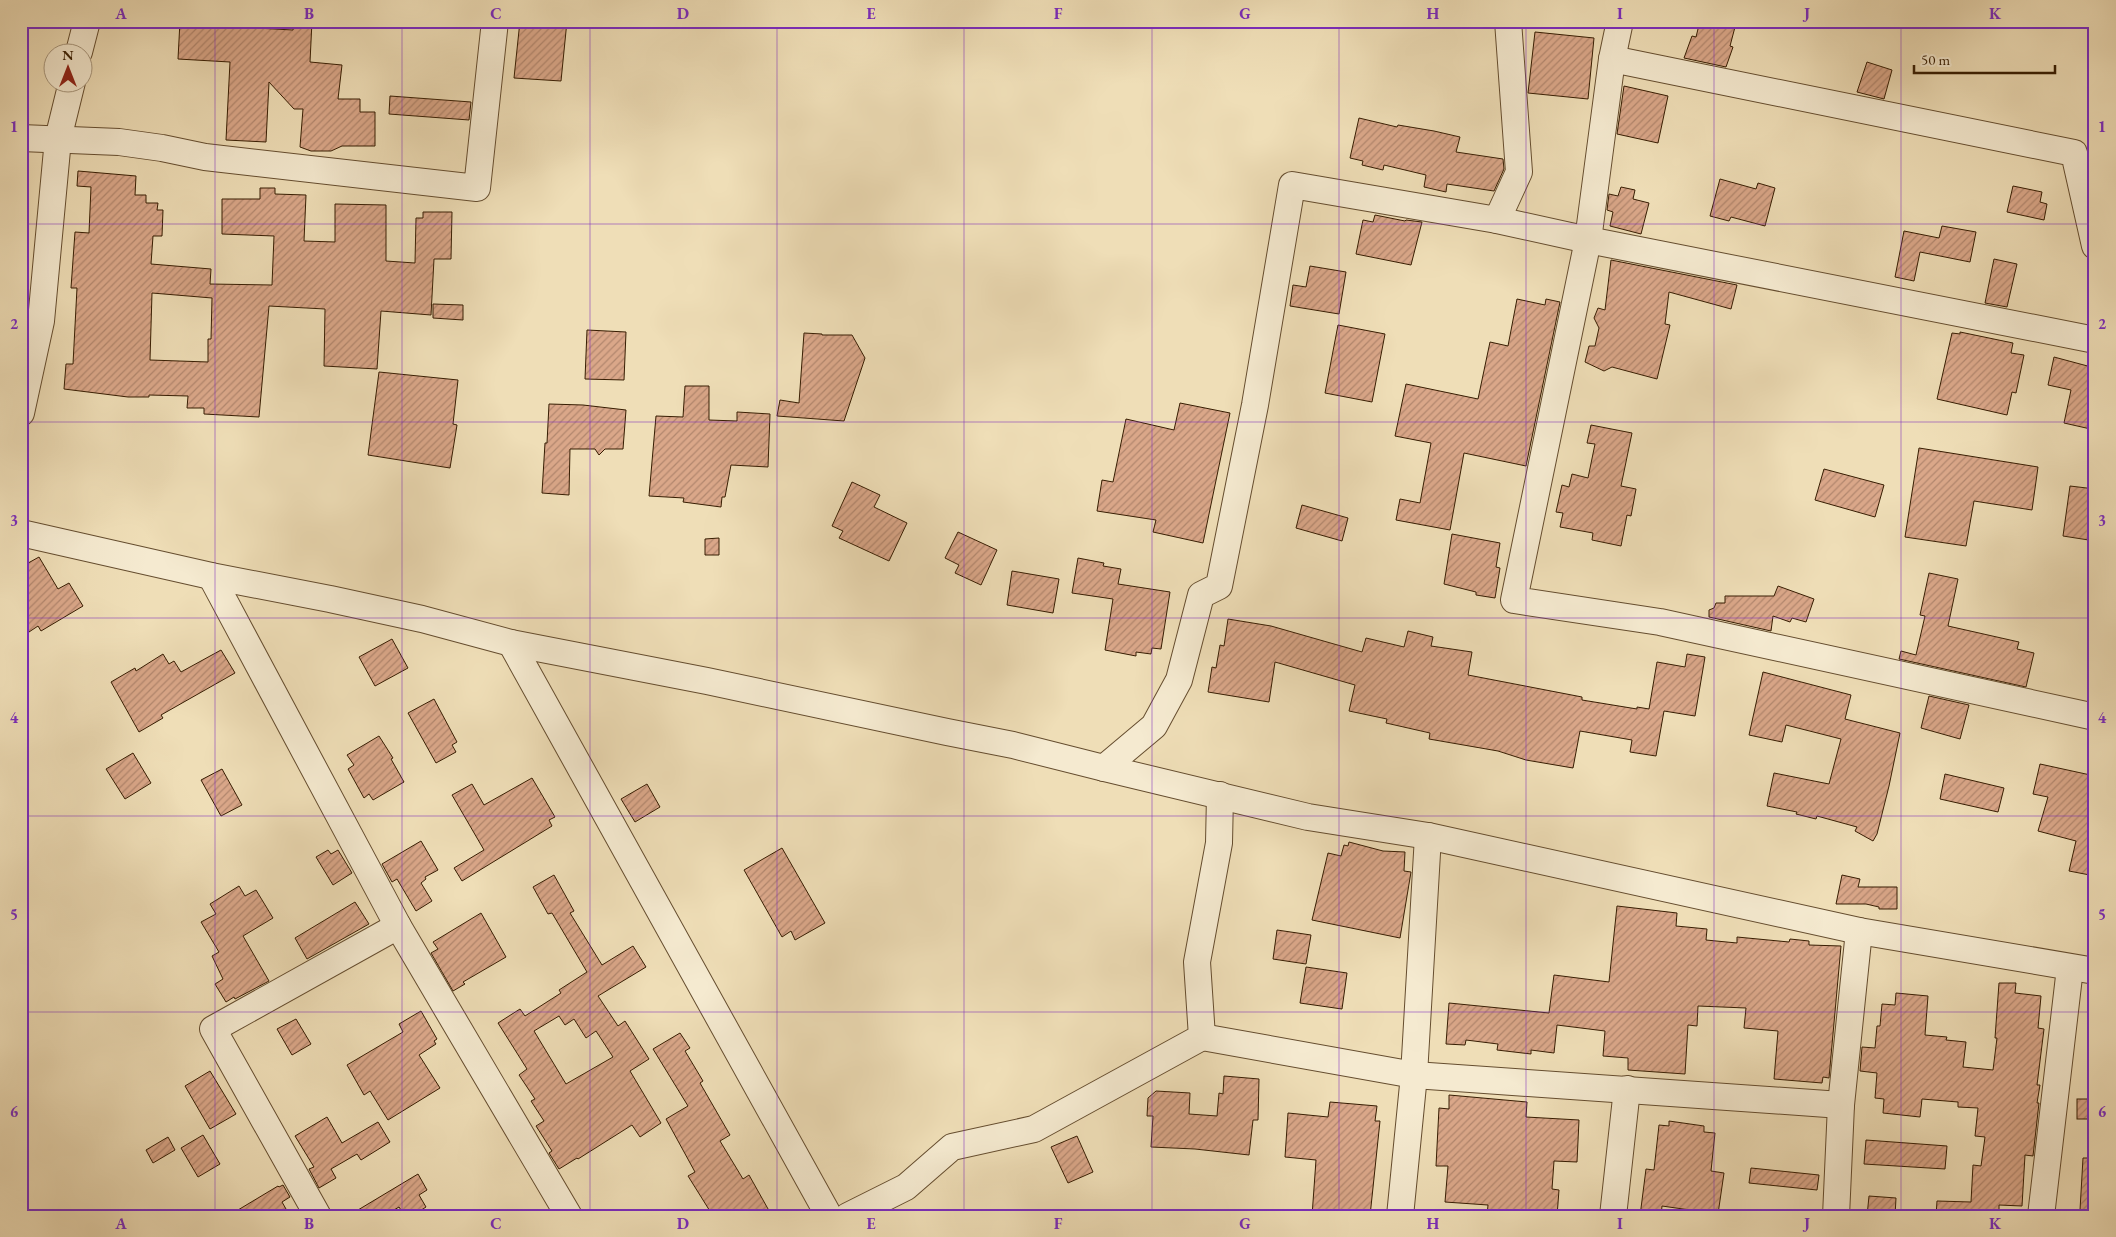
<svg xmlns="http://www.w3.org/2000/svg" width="2116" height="1237" font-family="'EB Garamond',serif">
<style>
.building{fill:url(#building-hatch);stroke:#371d02;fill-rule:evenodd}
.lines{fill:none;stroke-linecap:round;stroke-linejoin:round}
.minor-casing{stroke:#654d2f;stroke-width:28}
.minor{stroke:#f5ead0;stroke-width:26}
.grid{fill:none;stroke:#7b2cbf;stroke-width:1;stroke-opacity:0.55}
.neatline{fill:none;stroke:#7b2cbf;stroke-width:2}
.grid-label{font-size:16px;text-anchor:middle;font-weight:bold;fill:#7b2cbf}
</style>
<defs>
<pattern id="building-hatch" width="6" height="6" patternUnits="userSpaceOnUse" patternTransform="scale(1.25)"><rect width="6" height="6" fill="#daa789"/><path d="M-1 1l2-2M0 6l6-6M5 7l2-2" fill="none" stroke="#b2876e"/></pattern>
</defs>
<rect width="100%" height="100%" fill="#efdeb7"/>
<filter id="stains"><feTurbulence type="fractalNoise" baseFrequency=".004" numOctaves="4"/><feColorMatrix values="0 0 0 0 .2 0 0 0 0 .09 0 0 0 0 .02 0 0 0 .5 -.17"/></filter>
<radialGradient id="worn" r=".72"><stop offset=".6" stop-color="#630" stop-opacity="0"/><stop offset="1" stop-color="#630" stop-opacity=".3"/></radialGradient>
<g class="building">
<path d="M180 21H237V27L293 30 294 21H312L310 62 342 65 338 99H360V112H375V146H342L331 151H311L300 147 303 109H294L269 82 266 142 226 140 230 62 178 59Z"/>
<path d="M520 21H567L561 81 514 78Z"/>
<path d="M1700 21H1714L1735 27 1730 46 1733 47 1726 67 1684 58 1692 36 1696 37Z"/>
<path d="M1535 32 1594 38 1588 99 1528 93Z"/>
<path d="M1867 62 1892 70 1884 99 1857 92Z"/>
<path d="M1624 86 1668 96 1658 143 1617 134Z"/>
<path d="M390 96 471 102 469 120 389 114Z"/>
<path d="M1359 118 1397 127 1398 125 1434 131 1460 137 1456 152 1503 159 1504 169 1494 191 1447 184 1446 192 1424 187 1426 175 1384 165 1383 170 1362 165 1363 161 1350 158Z"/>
<path d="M78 171 136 176 135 195H146V203H158L157 210H163L162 236H153L151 264 211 269 210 284 272 285 274 236 222 234V199H260V188H275V194L306 195 304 241 335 242V204L386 205V261L415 263 416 218H423V212H452L451 259H434L431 315 381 311 377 369 324 366 325 309 269 306 259 417 204 414V408H187L188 396 149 395V397H128L64 389 66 364H73L77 288H71L75 232 89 233 91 187 77 186ZM152 293 212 298 211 339H208V362L150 360Z"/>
<path d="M1720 179 1756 189 1758 183 1775 188 1765 226 1731 217 1729 221 1710 216Z"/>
<path d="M2013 186 2042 192 2040 202 2047 204 2044 220 2007 212Z"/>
<path d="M1621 187 1635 190 1633 199 1649 203 1641 234 1610 226 1613 212 1607 210 1609 194 1618 196Z"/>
<path d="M1375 215 1405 221 1406 220 1422 222 1411 265 1356 254 1363 220 1373 222Z"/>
<path d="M1942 226 1976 232 1970 262 1920 252 1914 281 1895 277 1904 231 1939 238Z"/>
<path d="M1994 259 2017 264 2007 307 1985 303Z"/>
<path d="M1611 260 1737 285 1731 309 1669 292 1665 324 1670 325 1657 379 1612 367 1604 371 1585 362 1589 346H1595L1599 328 1594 318 1598 308 1605 310Z"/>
<path d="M1310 266 1346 272 1339 314 1290 306 1293 285 1306 287Z"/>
<path d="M1517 299 1545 305 1546 299 1560 302 1526 466 1464 453 1450 530 1396 520 1400 499 1420 503 1431 443 1395 436 1406 384 1478 399 1490 342 1508 346Z"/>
<path d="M433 304 463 305V320L433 318Z"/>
<path d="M1338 325 1385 334 1372 402 1325 393Z"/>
<path d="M587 330 626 332 624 380 585 379Z"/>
<path d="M1960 332 2013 343 2011 353 2024 355 2016 393 2012 392 2007 415 1937 399 1952 333 1960 334Z"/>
<path d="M804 333 822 334V335H852L865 358 844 421 777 416 780 400 799 403Z"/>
<path d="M2054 357 2095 368V430L2064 423 2071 390 2048 385Z"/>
<path d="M379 372 458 380 453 424 457 425 450 468 368 455Z"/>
<path d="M685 386H709V420L737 421V412L770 414 768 467 731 465 725 497H722L721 507 683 502 684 498 649 496 656 416 683 417Z"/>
<path d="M1180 403 1230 413 1203 543 1153 532 1156 520 1097 511 1102 480 1113 482 1126 419 1174 430Z"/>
<path d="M549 404 583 405 626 410 623 449H605L599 455 595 449H570L569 495 542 493 545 443H547Z"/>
<path d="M1591 425 1632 433 1621 486 1636 489 1631 516 1627 515 1621 546 1592 540 1593 533 1560 527 1563 513 1556 512 1562 485 1569 487 1572 474 1588 478 1595 444 1587 443Z"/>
<path d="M1919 448 2038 467 2032 510 1974 501 1966 546 1905 537Z"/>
<path d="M1824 469 1884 485 1875 517 1815 500Z"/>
<path d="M852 482 880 495 874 507 907 523 889 561 839 538 843 531 832 526Z"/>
<path d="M2070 486 2095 489V541L2063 536Z"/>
<path d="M1302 505 1348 518 1342 541 1296 528Z"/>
<path d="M958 532 997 550 981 585 955 573 959 565 945 558Z"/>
<path d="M1452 534 1500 543 1496 567 1500 568 1495 598 1476 595V592L1444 584Z"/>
<path d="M719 538V555H705V539Z"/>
<path d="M39 557 58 589 69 583 83 606 41 631 38 626 29 632 21 620V567Z"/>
<path d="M1078 558 1104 563 1103 566 1121 569 1118 584 1170 592 1161 649 1152 648 1151 654 1136 652V656L1105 650 1113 599 1072 593Z"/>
<path d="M1012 571 1059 579 1053 613 1007 605Z"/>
<path d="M1929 573 1958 579 1948 626 2019 642 2017 649 2034 653 2026 687 1899 659 1901 651 1916 655 1925 616 1920 615Z"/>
<path d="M1778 586 1814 599 1806 622 1792 618 1790 622 1773 616 1771 631 1709 617V610L1714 608 1716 603H1725V596H1774Z"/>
<path d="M1228 619 1271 626 1362 652 1366 638 1404 647 1408 631 1433 637 1431 646 1472 652 1468 675 1582 697V700L1637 709V707L1649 709 1657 662 1685 667 1687 654 1705 657 1695 716 1664 711 1656 756 1630 752 1632 740 1580 731 1573 768 1526 760 1498 751 1429 739 1430 733 1386 723 1387 719 1349 711 1355 685 1275 662 1269 702 1208 692 1212 667 1216 668 1220 645 1224 646Z"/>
<path d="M392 639 408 668 375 686 359 657Z"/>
<path d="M221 650 235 673 161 715 163 718 139 732 111 682 135 668 136 671 163 654 169 664 174 661 181 672Z"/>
<path d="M1763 672 1851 695 1845 719 1900 733 1889 786 1877 834 1873 841 1855 831 1857 827 1817 816 1816 819 1796 814 1797 812 1767 806 1774 773 1829 784 1841 739 1786 725 1782 742 1749 735Z"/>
<path d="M1929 696 1969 705 1960 739 1921 728Z"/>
<path d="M434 699 457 742 452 745 456 752 436 763 408 713Z"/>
<path d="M379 736 393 758 391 759 404 782 373 800 369 794 364 798 348 769 354 765 347 755Z"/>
<path d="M133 753 151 783 125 799 106 769Z"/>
<path d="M2040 764 2095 776V876L2069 871 2076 841 2038 831 2048 797 2033 794Z"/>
<path d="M222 769 242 805 221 816 201 780Z"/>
<path d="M1945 774 2004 788 1998 812 1940 799Z"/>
<path d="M532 778 555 817 549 820 552 826 462 881 454 868 484 850 452 795 472 784 484 805Z"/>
<path d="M647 784 660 807 635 822 621 799Z"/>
<path d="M421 841 438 870 425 877 426 879 421 883 432 901 416 911 397 879 392 882 382 864Z"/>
<path d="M1349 842 1383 851 1405 852 1404 871 1411 872 1400 938 1312 920 1328 853 1341 856 1344 845 1348 846Z"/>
<path d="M782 848 825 923 795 940 791 931 782 937 744 870Z"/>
<path d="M328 850 331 854 338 850 352 873 333 885 316 857Z"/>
<path d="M554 875 574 911 570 913 602 965 633 946 646 967 598 996 618 1026 625 1021 649 1059 630 1071 661 1123 640 1137 632 1125 578 1159 577 1158 559 1169 549 1153 552 1151 536 1126 544 1121 531 1101 535 1099 519 1075 527 1069 498 1023 520 1009 525 1016 561 993 559 990 587 972 552 913 548 914 533 887ZM559 1016 565 1025 574 1019 586 1038 596 1031 613 1057 566 1084 534 1031Z"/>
<path d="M1842 875 1860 879 1858 887H1897V909H1879V907L1866 904H1836Z"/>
<path d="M239 886 245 896 256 890 273 918 243 936 269 981 235 999 234 997 226 1002 215 984 223 979 212 956 219 952 201 922 216 914 210 904Z"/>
<path d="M355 902 369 924 307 959 295 938Z"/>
<path d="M1617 906 1677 913 1676 926 1707 929 1706 940 1737 943V937L1789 942 1790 939 1809 941V945L1841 946 1829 1078 1823 1077 1822 1083 1774 1079 1778 1031 1744 1028 1746 1008 1698 1006 1697 1026 1688 1025 1685 1074 1628 1070V1058L1603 1056 1605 1031 1557 1025 1554 1053 1531 1050V1054L1497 1050 1498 1044 1466 1040 1465 1045 1446 1044 1449 1003 1549 1013 1554 975 1609 982Z"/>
<path d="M481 913 506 957 463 982 465 984 453 991 431 953 438 949 433 942Z"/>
<path d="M1277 930 1311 935 1306 964 1273 959Z"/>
<path d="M1306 967 1347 973 1342 1009 1300 1003Z"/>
<path d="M1999 983H2016L2015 993 2041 996 2038 1028 2044 1029 2037 1085H2040L2037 1103H2039L2033 1156 2025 1155 2022 1206 1999 1205V1216H1936L1937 1201 1971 1202 1973 1165 1981 1166 1985 1137 1975 1136 1978 1108 1958 1107V1102L1922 1099 1920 1117 1883 1113 1884 1099 1875 1098 1877 1073 1860 1071 1862 1047 1875 1048 1877 1026H1880L1882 1004 1895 1005 1896 993 1928 996 1925 1035 1947 1037 1946 1040 1966 1042 1963 1067 1993 1070 1997 1038H1995Z"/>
<path d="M421 1011 437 1039 434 1041 436 1044 419 1055 440 1088 388 1120 370 1091 364 1095 347 1065 403 1032 399 1024Z"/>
<path d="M296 1019 311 1044 292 1055 277 1029Z"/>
<path d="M680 1033 690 1048 685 1051 703 1081 700 1083 730 1135 720 1141 743 1179 749 1175 772 1216H713L688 1176 695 1172 666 1119 688 1106 653 1049Z"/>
<path d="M210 1071 236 1114 210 1129 185 1086Z"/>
<path d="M1224 1076 1259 1079 1258 1120H1253L1249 1155 1195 1149 1151 1147 1153 1116H1147L1148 1098 1156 1091 1190 1093 1189 1114 1217 1116 1219 1093 1223 1094Z"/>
<path d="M1449 1095 1527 1102 1526 1117 1579 1120 1577 1162 1554 1161 1552 1189 1559 1190 1557 1216H1487L1488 1205 1445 1202 1448 1166H1436L1439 1108 1449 1109Z"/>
<rect x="2077" y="1099" width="18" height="20"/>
<path d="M1330 1102 1377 1106 1375 1121H1380L1370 1216H1312L1316 1160 1285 1157 1288 1113 1328 1117Z"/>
<path d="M327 1117 342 1143 378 1122 390 1142 361 1160 357 1154 331 1169 336 1178 319 1188 309 1169 314 1167 295 1136Z"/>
<path d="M1669 1121 1704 1126V1132L1715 1133 1711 1171 1724 1173 1718 1214 1662 1206 1661 1216H1640L1646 1169 1654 1170 1659 1125 1669 1126Z"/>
<path d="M203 1135 220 1164 198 1177 181 1148Z"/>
<path d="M1077 1136 1093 1172 1068 1183 1051 1147Z"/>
<path d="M168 1137 175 1150 153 1163 146 1150Z"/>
<path d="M1866 1140 1947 1146 1945 1169 1864 1164Z"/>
<path d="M2083 1158H2095V1211L2080 1210Z"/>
<path d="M1751 1168 1819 1175 1817 1190 1749 1183Z"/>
<path d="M418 1174 427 1190 419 1195 426 1207 412 1216H405L399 1207 384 1216H348Z"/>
<path d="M283 1185 290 1197 282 1202 290 1216H228L278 1186 279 1187Z"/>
<path d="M1869 1196 1896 1198 1895 1216H1867Z"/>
</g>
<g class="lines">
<g class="minor-casing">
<g id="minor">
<path d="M1620 21 1612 59 1588 240 1514 600 1660 622 2095 717"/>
<path d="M79 52 87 21"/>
<path d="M1612 59 2074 153 2095 246"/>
<path d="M21 138 119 142 162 148 205 157 477 188 495 21"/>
<path d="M1497 220 1588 240 2095 340"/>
<path d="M21 413 41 321 58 139 72 82"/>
<path d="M21 533 211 576 330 599 422 619 511 643 707 681 947 732 1013 745 1104 768 1308 817 1428 836 1859 931 2095 971"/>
<path d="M211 576 398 926 569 1216"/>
<path d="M511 643 829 1216"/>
<path d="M1104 768 1154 726 1179 680 1201 595 1219 586 1255 405 1292 185 1497 220 1519 172 1508 21"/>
<path d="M1202 1037 1414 1075 1841 1105"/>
<path d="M318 1216 213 1029 398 926"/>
<path d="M848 1216 906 1187 952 1147 1034 1129 1202 1037 1197 962 1219 843 1220 795"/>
<path d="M1400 1216 1414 1075 1428 836"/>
<path d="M1613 1216 1627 1089"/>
<path d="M1836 1216 1841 1105 1859 931"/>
<path d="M2041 1216 2070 968"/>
</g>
</g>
<use href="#minor" class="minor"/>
</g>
<path class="grid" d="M215 21V1216M402 21V1216M590 21V1216M777 21V1216M964 21V1216M1152 21V1216M1339 21V1216M1526 21V1216M1714 21V1216M1901 21V1216M21 224H2095M21 422H2095M21 618H2095M21 816H2095M21 1012H2095"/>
<rect width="2116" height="1237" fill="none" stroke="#efdeb7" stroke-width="55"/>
<g transform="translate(68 68)"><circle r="24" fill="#f5ead0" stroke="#a9987e"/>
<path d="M0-4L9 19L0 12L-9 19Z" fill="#8f2418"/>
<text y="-8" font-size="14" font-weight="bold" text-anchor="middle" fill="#371d02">N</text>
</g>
<path d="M1914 65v8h141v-8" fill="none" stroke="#371d02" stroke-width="2.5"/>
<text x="1921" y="65" font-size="15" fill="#371d02" stroke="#f5ead0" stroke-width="4" paint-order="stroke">50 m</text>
<rect x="28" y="28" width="2060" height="1182" class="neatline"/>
<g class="grid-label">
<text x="121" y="19">A</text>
<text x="309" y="19">B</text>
<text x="496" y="19">C</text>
<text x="683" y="19">D</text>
<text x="871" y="19">E</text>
<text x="1058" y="19">F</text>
<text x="1245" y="19">G</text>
<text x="1433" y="19">H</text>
<text x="1620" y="19">I</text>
<text x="1807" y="19">J</text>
<text x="1995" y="19">K</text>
<text x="14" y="132">1</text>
<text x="2102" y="132">1</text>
<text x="14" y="329">2</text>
<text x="2102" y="329">2</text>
<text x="14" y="526">3</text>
<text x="2102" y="526">3</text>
<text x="14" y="723">4</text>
<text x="2102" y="723">4</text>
<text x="14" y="920">5</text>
<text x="2102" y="920">5</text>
<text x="14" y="1117">6</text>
<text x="2102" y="1117">6</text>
<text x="121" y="1229">A</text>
<text x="309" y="1229">B</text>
<text x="496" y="1229">C</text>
<text x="683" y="1229">D</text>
<text x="871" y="1229">E</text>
<text x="1058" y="1229">F</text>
<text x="1245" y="1229">G</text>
<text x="1433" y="1229">H</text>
<text x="1620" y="1229">I</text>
<text x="1807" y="1229">J</text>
<text x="1995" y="1229">K</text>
</g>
<rect width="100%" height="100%" filter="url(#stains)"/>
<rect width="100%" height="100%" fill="url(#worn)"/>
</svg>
